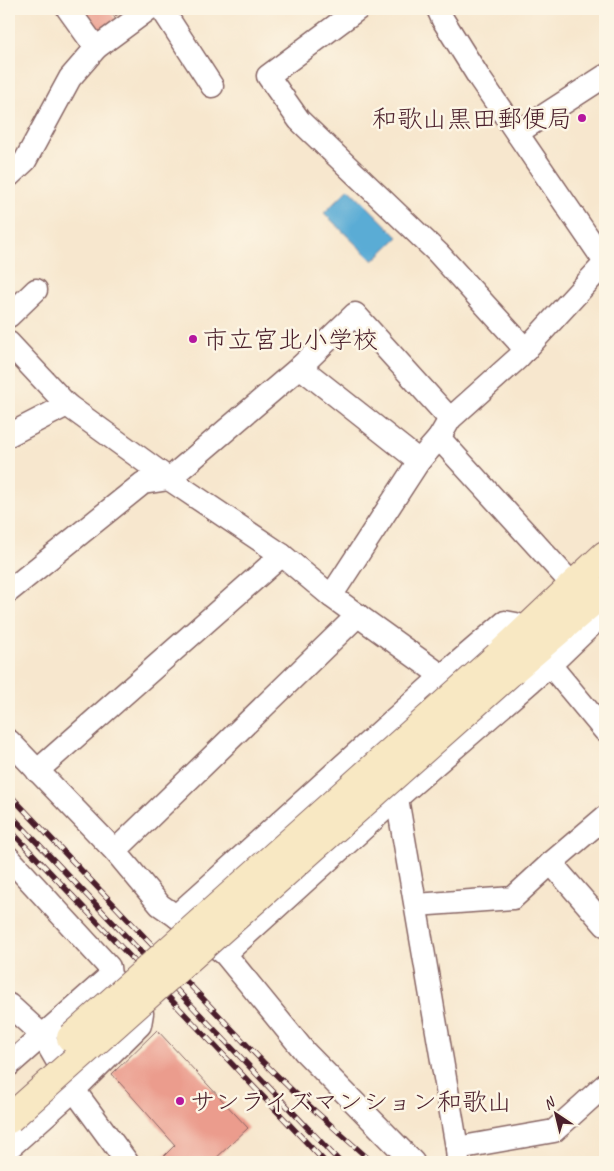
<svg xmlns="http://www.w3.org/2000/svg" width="614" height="1171" font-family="Caveat,'Klee One',sans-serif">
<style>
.water{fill:#5aacd5;stroke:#526680}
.building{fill:#eb9c8d}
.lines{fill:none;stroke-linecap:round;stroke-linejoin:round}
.street-casing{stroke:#876564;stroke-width:25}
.secondary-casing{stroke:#876564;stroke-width:30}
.street{stroke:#fff;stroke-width:22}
.secondary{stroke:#f8e8c3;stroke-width:28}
.rail-casing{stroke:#4a1f2b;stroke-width:5.5}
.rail{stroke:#fcf5e5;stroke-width:4;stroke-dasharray:11;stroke-linecap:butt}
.secondary-bridge-casing{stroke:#876564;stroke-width:30;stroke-linecap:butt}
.secondary-bridge{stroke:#f8e8c3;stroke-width:28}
.poi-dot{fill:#b5179e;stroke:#fcf5e5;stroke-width:2}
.labels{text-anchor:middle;stroke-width:5;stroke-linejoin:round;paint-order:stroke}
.poi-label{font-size:25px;fill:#4a1f2b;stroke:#fcf5e5;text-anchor:start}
</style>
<rect width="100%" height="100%" fill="#fcf5e5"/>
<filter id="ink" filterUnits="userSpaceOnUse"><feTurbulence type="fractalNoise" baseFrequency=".02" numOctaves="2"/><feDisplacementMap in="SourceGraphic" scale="10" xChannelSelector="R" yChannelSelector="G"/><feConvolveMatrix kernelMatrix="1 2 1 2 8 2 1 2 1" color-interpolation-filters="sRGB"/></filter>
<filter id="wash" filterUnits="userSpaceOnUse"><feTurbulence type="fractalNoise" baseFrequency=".0096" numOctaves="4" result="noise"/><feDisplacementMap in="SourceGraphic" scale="20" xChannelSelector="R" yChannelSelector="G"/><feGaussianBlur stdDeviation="1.12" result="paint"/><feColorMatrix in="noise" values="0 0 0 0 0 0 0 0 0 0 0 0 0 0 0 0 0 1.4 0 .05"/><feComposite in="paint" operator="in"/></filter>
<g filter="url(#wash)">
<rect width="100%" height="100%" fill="#f7e7ce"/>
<path class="water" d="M349 188 398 237 373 261 324 213Z"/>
<g id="blocks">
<g class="building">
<path d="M88 9H108L117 21 99 34 83 12Z"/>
<path d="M110 9H130L124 13 122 11 116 16Z"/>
<path d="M157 1030 248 1128 212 1162H158L175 1145 112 1074Z"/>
</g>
</g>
</g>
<g filter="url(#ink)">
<use href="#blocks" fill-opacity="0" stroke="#876564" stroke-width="1"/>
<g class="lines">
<g class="street-casing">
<g id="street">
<path d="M68 9 96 48"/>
<path d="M162 9 212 86"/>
<path d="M358 9 268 76 299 120 438 253 526 350"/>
<path d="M438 9 443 20 480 79 605 262"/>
<path d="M517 133 605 76"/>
<path d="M9 176 25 161 70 78 96 48 149 9"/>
<path d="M9 316 36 290"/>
<path d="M9 343 67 405 169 479 282 555 331 596 442 676"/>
<path d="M300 367 419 461"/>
<path d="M9 435 67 405"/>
<path d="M439 438 573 585"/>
<path d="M9 591 143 483 169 479 300 367 355 314 450 419"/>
<path d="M331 596 419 461 439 438 450 419 518 358 605 263"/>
<path d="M9 741 115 851 160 905 176 916 225 954 305 1052 413 1162"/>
<path d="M37 771 282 555"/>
<path d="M397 798 457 1148 458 1162"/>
<path d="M115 851 358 615"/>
<path d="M9 858 109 967 110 976 142 1013 140 1025 74 1090 9 1148"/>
<path d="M551 863 605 925"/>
<path d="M416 905 513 898 551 863 605 817"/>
<path d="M176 916 442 676 505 622 516 624 605 731"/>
<path d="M225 954 397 798 550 665 605 612"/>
<path d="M9 1005 42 1035 74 1090 127 1162"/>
<path d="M9 1065 110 976"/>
<path d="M457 1148 554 1131 605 1085"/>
</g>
</g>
<g class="secondary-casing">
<g id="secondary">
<path d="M498 656 573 585 605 555"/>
<path d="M513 670 605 591"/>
</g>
</g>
<use href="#street" class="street"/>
<use href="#secondary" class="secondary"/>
<g class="rail-casing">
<g id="rail">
<path d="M9 794 263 1062 294 1092 372 1162"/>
<path d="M9 813 340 1162"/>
<path d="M9 829 325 1162"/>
</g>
</g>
<use href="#rail" class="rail"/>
<g class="secondary-bridge-casing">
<g id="secondary-bridge">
<path d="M71 1038 498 656"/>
<path d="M9 1119 513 670"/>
</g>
</g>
<use href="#secondary-bridge" class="secondary-bridge"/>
</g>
</g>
<g class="poi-dot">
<circle cx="582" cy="118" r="5"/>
<circle cx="193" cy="339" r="5"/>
<circle cx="180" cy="1101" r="5"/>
</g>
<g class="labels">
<g class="poi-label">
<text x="572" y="127" text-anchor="end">和歌山黒田郵便局</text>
<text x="203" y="348">市立宮北小学校</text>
<text x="190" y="1110">サンライズマンション和歌山</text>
</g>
</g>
<rect width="614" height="1171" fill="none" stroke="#fcf5e5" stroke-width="30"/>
<g transform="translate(556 1114) rotate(325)" stroke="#fcf5e5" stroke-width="4" paint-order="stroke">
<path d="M0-4L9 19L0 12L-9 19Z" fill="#4a1f2b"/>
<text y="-8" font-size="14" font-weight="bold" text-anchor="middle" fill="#4a1f2b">N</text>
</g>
</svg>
